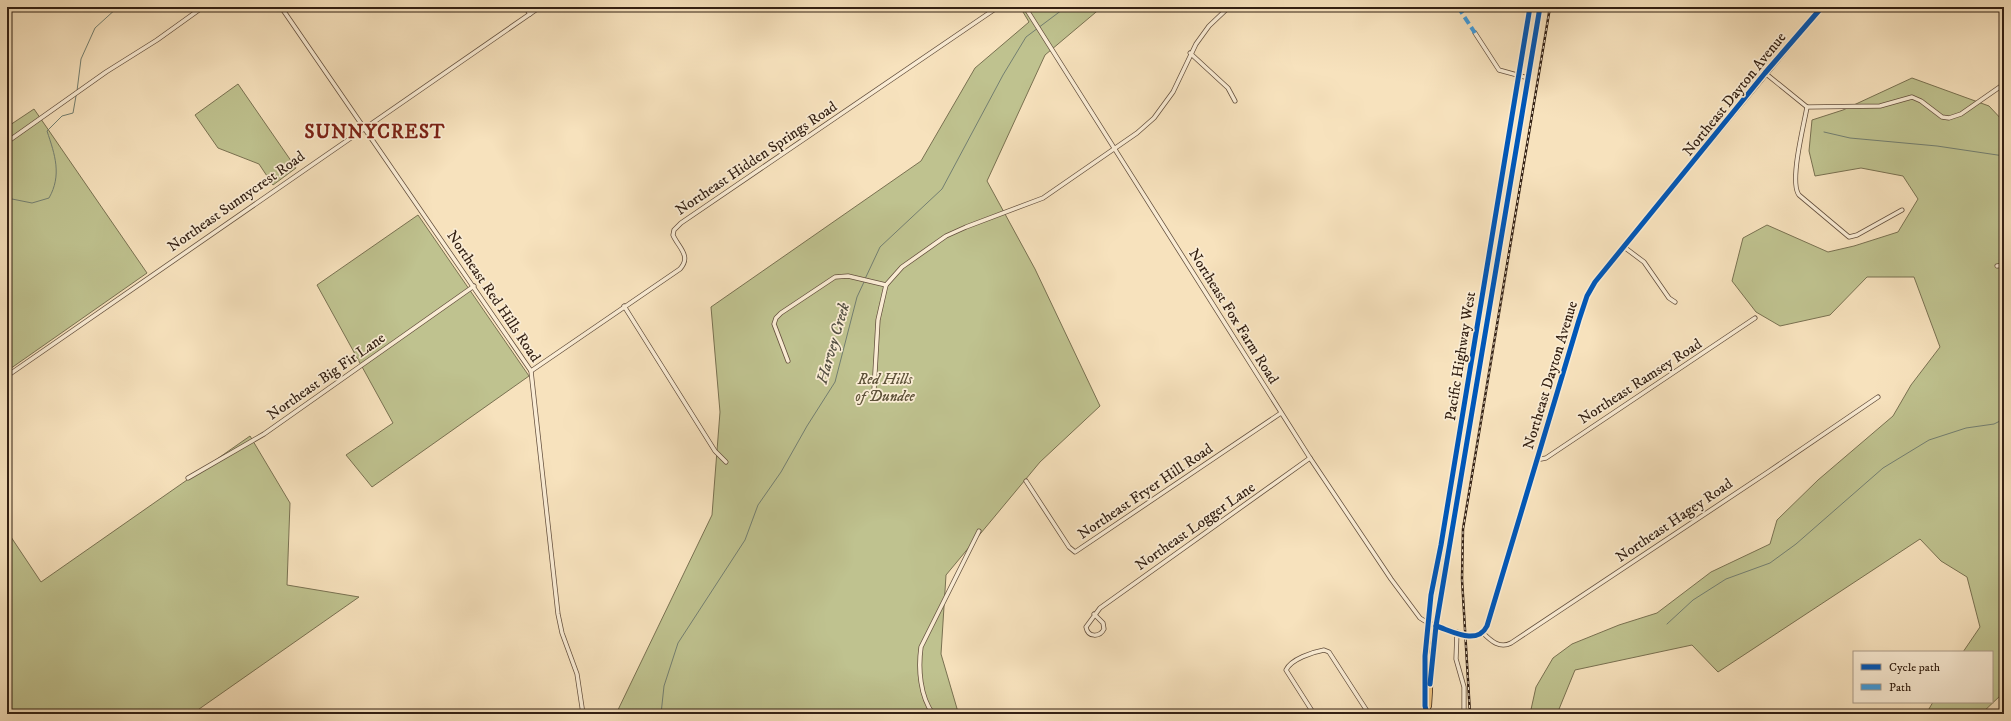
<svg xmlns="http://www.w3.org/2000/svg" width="2011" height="721" font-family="'IM FELL DW Pica',serif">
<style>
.green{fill:#bfc28f;stroke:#797151}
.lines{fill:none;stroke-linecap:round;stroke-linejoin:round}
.stream{stroke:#737f71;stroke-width:1}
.minor-casing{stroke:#64503e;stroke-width:5}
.major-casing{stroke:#332013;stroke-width:6}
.minor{stroke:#faecd4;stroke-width:3.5}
.major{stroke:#ecc17e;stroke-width:4.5}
.rail-casing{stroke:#332013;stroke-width:2.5}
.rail{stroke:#faecd4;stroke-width:1;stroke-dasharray:3;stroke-linecap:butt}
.quiet{stroke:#3e9bde;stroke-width:4;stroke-dasharray:8 4;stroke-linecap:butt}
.cycleway-casing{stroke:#faecd4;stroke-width:8}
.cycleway{stroke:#0057b8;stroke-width:5}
.labels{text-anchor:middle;stroke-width:3.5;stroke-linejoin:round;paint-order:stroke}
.street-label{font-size:15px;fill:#332013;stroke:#faecd4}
.park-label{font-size:15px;font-style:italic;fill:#5d5138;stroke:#faecd4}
.water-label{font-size:16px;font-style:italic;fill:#534f42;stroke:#faecd4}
.district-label{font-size:19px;font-weight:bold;letter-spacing:1px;fill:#7a1f14;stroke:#faecd4}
</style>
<rect width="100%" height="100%" fill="#f7e2bd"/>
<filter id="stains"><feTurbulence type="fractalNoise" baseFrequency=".005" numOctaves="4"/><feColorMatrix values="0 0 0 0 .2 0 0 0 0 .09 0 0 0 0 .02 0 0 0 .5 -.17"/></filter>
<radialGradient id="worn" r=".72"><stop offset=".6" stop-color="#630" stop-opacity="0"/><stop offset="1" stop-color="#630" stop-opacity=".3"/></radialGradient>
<g class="green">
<path d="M1020 7H1102L1045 55 987 181 1035 269 1100 406 1040 462 946 575 941 654 958 712 955 714H616L712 515 720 412 711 307 921 161 975 68 1029 22Z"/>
<path d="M1912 78 1989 106 2004 122V673L2001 695 1981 714H1926L1933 702H1992V652H1963L1980 627 1967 577 1941 561 1920 539 1718 672 1692 645 1575 670 1557 714H1530L1536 687 1553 658 1572 644 1619 625 1657 613 1711 572 1770 544 1777 520 1818 480 1893 416 1911 385 1940 347 1914 277H1867L1830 315 1780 326 1756 312 1732 281 1743 238 1767 225 1828 252 1854 246 1898 232 1918 199 1903 176 1861 168 1815 176 1809 151 1812 120 1843 110Z"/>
<path d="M238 84 296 168 273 185 259 164 218 148 195 115Z"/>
<path d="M34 109 147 273 7 371V127Z"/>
<path d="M418 215 529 376 372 487 346 455 393 423 317 285Z"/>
<path d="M250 436 290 503 287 585 359 597 192 714H7V531L41 582Z"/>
</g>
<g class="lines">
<g class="stream">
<path d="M77 91 81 59 95 28 118 7"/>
<path d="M1824 132 1850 138 1937 146 2004 156"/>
<path d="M7 201 12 199 32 203 49 198C62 175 55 155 47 131L62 116 73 113 76 96"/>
<path d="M865 279 880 247 942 189 1003 75 1026 37 1066 7"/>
<path d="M1667 624 1693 600 1726 579 1770 563 1796 544 1883 468 1929 440 1966 428 1994 424 2004 419"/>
<path d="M661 714 664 686 678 643 745 540 758 505 781 472 807 426 835 382 857 297 864 282"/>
</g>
<g class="minor-casing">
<g id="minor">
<path d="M281 7 531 371 558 614 562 633 577 674 583 714"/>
<path d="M525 7 530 14"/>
<path d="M1025 7 1310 458 1391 579 1420 618 1428 623 1471 637 1483 633 1487 626 1579 320 1587 296 1600 275 1822 7"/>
<path d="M1475 33 1499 70 1528 78"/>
<path d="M1190 53 1228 88 1235 101"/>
<path d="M1765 73 1807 107 1880 106 1912 97 1921 101 1942 117 1949 118 1961 114 2004 84"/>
<path d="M1807 107C1804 125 1789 182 1799 195L1849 237 1857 235 1902 210"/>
<path d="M7 142 106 72 157 40 203 7"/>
<path d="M1624 247 1644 262 1669 298 1675 302"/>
<path d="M1997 266 2004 265"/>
<path d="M624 306 715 451 726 462"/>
<path d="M788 361 774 324 776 318 781 313 835 277 848 276 886 285 902 267 946 236 966 227 1043 198 1137 133 1154 118 1173 92 1196 44 1209 26 1229 7"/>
<path d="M531 371 680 269C692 256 678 247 673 235L674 230 681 223 998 7"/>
<path d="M7 376 540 7"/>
<path d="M874 390 878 320 886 285"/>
<path d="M1536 460 1546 458 1755 318"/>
<path d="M188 478 264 434 474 286"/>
<path d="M1026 481 1069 547 1075 552 1281 413"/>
<path d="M1094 614 1103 623 1104 629C1100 637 1088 638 1086 627L1100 608 1310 458"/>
<path d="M1457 632 1456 659 1464 687V709"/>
<path d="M1483 633C1491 641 1500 649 1511 643L1768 472 1878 397"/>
<path d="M933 714C920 696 918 669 921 647L979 531"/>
<path d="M1314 714 1286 670C1291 659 1313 652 1324 650L1329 652 1369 714"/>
</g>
</g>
<g class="major-casing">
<g id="major">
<path d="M1427 710 1429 706 1432 653 1436 626 1540 7"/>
<path d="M1427 714 1425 706V656L1431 595 1441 545 1530 7"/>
</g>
</g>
<use href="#minor" class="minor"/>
<use href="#major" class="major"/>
<g class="rail-casing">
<path id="rail" d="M1470 714 1462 579 1463 529 1550 7"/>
</g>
<use href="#rail" class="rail"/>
<path class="quiet" d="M1458 7 1475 33"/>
<g class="cycleway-casing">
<g id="cycleway">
<path d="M1436 626C1452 631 1477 646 1487 626L1579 320 1587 296 1595 282 1765 73 1822 7"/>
<path d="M1430 684 1436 626 1540 7"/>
<path d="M1427 714 1425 706V656L1431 595 1441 545 1530 7"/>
</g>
</g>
<use href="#cycleway" class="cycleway"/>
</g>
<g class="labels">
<g class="street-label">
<text transform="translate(1734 94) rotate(-51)" y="5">Northeast Dayton Avenue</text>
<text transform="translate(756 158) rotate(-34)" y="5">Northeast Hidden Springs Road</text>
<text transform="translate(236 201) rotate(-35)" y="5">Northeast Sunnycrest Road</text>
<text transform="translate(494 296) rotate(56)" y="5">Northeast Red Hills Road</text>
<text transform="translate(1234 316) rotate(58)" y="5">Northeast Fox Farm Road</text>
<text transform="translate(1460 356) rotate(-81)" y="5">Pacific Highway West</text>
<text transform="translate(1550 375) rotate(-73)" y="5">Northeast Dayton Avenue</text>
<text transform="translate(326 376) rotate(-35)" y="5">Northeast Big Fir Lane</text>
<text transform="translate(1640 381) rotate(-33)" y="5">Northeast Ramsey Road</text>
<text transform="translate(1145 491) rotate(-34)" y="5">Northeast Fryer Hill Road</text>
<text transform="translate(1674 520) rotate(-34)" y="5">Northeast Hagey Road</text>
<text transform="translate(1195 526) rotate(-35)" y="5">Northeast Logger Lane</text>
</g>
<g class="park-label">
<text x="885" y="384">Red Hills<tspan x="885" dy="17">of Dundee</tspan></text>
</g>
<g class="water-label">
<text transform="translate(832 343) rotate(-74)" y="6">Harvey Creek</text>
</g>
<g class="district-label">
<text x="375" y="138">SUNNYCREST</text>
</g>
</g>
<rect width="2011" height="721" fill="none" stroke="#f7e2bd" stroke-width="24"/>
<rect x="8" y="8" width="1995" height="705" fill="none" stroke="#332013" stroke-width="2"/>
<rect x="12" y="12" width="1987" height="697" fill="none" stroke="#332013"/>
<rect x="1853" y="651" width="140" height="52" fill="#faecd4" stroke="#aa9a87"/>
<rect x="1861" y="664" width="20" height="6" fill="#0057b8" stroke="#aa9a87"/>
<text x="1889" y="671" font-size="12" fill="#332013">Cycle path</text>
<rect x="1861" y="684" width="20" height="6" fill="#3e9bde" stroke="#aa9a87"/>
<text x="1889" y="691" font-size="12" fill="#332013">Path</text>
<rect width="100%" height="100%" filter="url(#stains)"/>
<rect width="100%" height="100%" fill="url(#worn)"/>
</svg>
